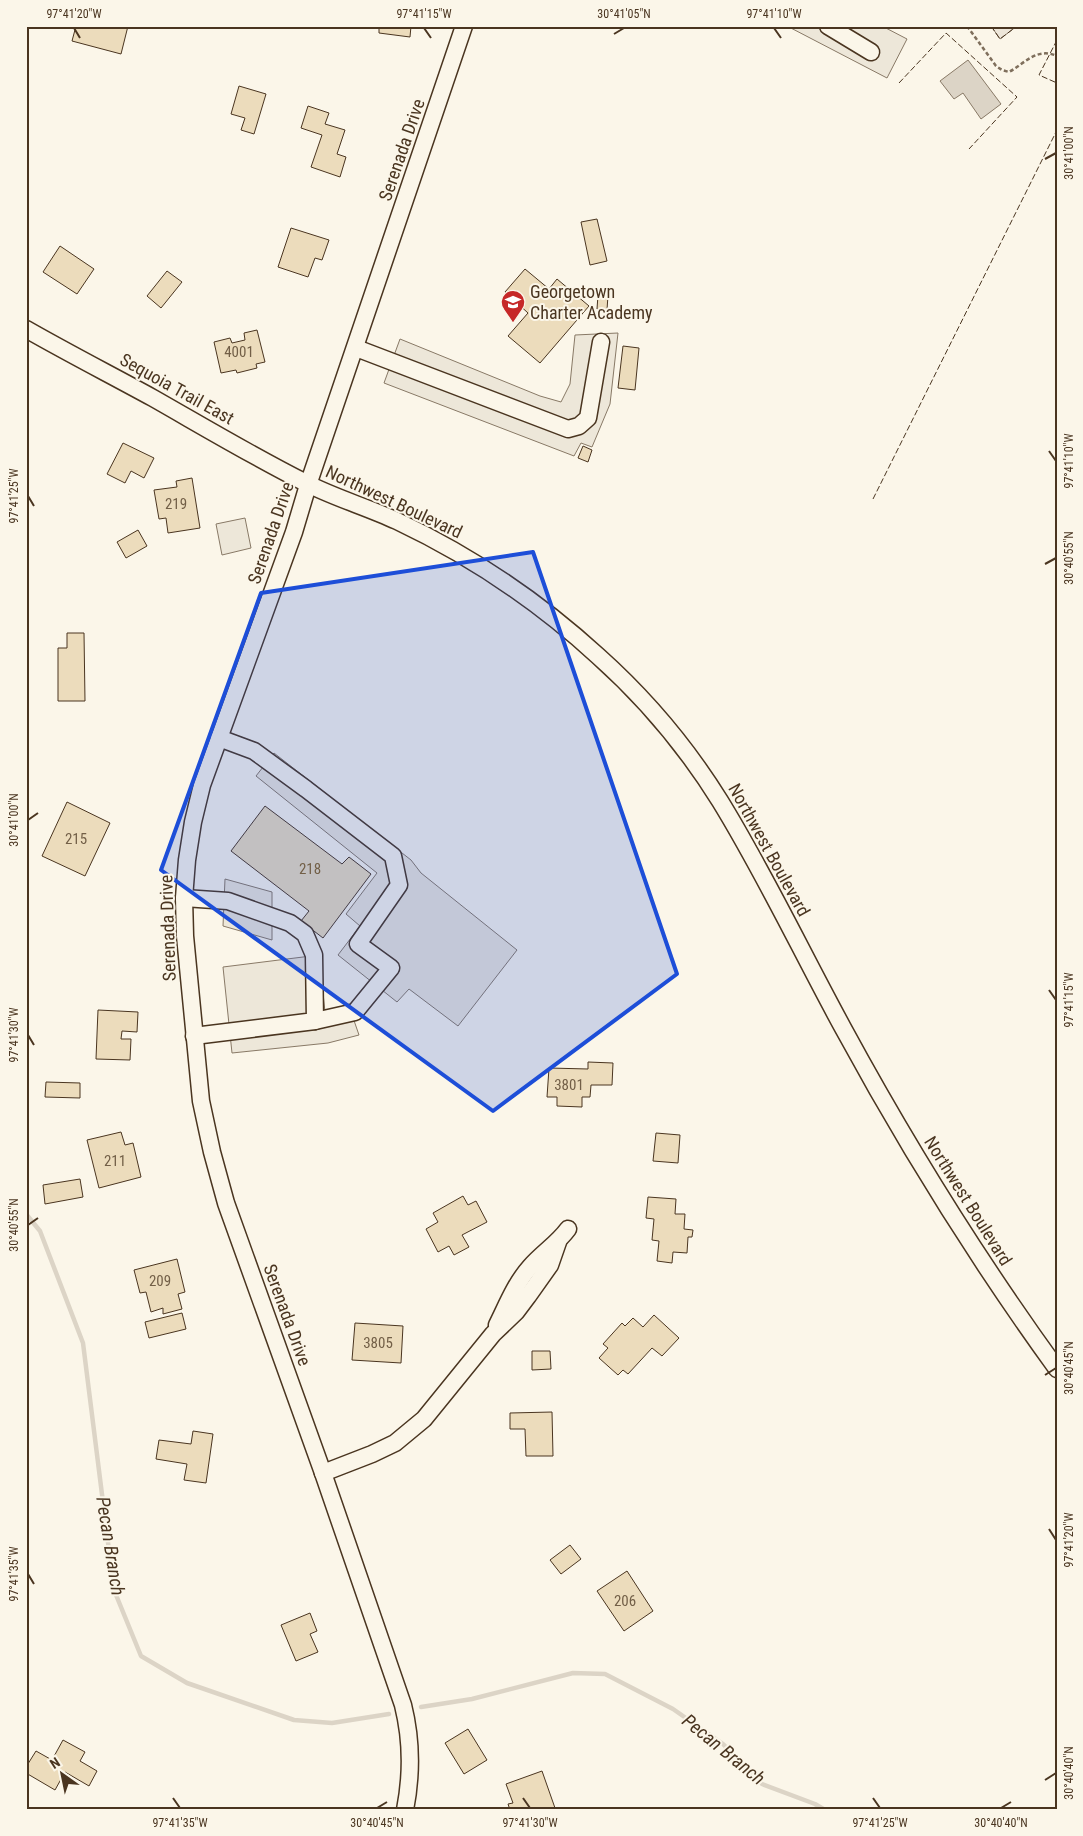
<svg xmlns="http://www.w3.org/2000/svg" width="1083" height="1836" font-family="'Roboto Condensed',sans-serif">
<style>
.green{fill:#ede6d9;stroke:#887966}
.parking{fill:#ede7d9;stroke:#887966}
.water{fill:#dcd4c6;stroke:#887966}
.lines{fill:none;stroke-linecap:round;stroke-linejoin:round}
.stream{stroke:#dcd4c6;stroke-width:4.5}
.building{fill:#ecdcbc;stroke:#4a3520}
.minor-casing{stroke:#4a3520;stroke-width:19}
.path{stroke:#7f6f5c;stroke-width:2.5;stroke-dasharray:4 2.5;stroke-linecap:butt}
.minor{stroke:#fbf6e9;stroke-width:16}
.fence{stroke:#4a3520;stroke-width:1;stroke-dasharray:6 2.5;stroke-linecap:butt}
.marked{fill:#1d4ed8;fill-opacity:0.2;stroke:#1d4ed8;stroke-width:4;stroke-linejoin:round}
.ticks{fill:none;stroke:#4a3520;stroke-width:2}
.labels{text-anchor:middle;stroke-width:4;stroke-linejoin:round;paint-order:stroke}
.number-label{font-size:15px;fill:#725f47}
.street-label{font-size:18px;fill:#4a3520;stroke:#fbf6e9}
.poi-label{font-size:18px;fill:#4a3520;stroke:#fbf6e9;text-anchor:start}
.water-label{font-size:19px;font-style:italic;fill:#4a3520;stroke:#fbf6e9}
.neatline{fill:none;stroke:#4a3520;stroke-width:2}
.ticks-label{font-size:12px;text-anchor:middle;fill:#4a3520}
</style>
<rect width="100%" height="100%" fill="#fbf6e9"/>
<path class="green" d="M991 26H1017L1000 39Z"/>
<g class="parking">
<path d="M787 26H882L907 39 887 78Z"/>
<path d="M618 333 610 404 592 447 581 443 574 456 384 383 400 339 540 396 561 402 570 384 575 335Z"/>
<path d="M245 518 251 548 222 555 216 524Z"/>
<path d="M274 753 411 860 421 873 517 950 458 1026 409 989 397 1002 338 955 360 926 346 914 377 873 256 776Z"/>
<path d="M225 879 272 892V940L223 926Z"/>
<path d="M319 955 325 1012 349 1006 359 1035 328 1043 232 1053 223 967Z"/>
</g>
<path class="water" d="M968 60 1001 104 981 119 963 93 954 99 940 81Z"/>
<g class="lines">
<g class="stream">
<path d="M26 1214 40 1231 83 1343 114 1590 141 1656 187 1683 294 1720 332 1723 389 1714"/>
<path d="M421 1707 472 1699 573 1673 605 1674 673 1709 723 1744 762 1784 815 1804 825 1810"/>
</g>
</g>
<g class="building">
<path d="M76 26H128L121 54 72 41Z"/>
<path d="M379 26H411L410 37 379 33Z"/>
<path d="M239 86 266 94 254 134 241 130 245 118 231 114Z"/>
<path d="M308 106 329 113 325 124 345 130 337 154 346 157 340 177 311 167 322 135 301 128Z"/>
<path d="M597 219 607 261 590 265 581 222Z"/>
<path d="M291 228 329 240 322 260 315 258 308 277 278 267Z"/>
<path d="M60 246 94 269 77 294 43 272Z"/>
<path d="M525 269 549 289 557 279 589 306 540 363 508 336 528 313 505 292Z"/>
<path d="M167 271 182 282 161 308 147 296Z"/>
<path d="M598 295H608L607 310 597 309Z"/>
<path d="M257 330 265 362 256 364 257 368 237 373 236 370 221 373 214 342 230 338 232 343 245 340 244 333Z"/>
<path d="M623 346 639 348 635 390 618 388Z"/>
<path d="M123 443 154 458 144 478 131 471 125 483 107 474Z"/>
<path d="M583 446 592 450 588 462 578 458Z"/>
<path d="M192 478 200 528 168 533 166 518 159 519 154 490 177 487 176 481Z"/>
<path d="M138 530 147 546 126 558 117 542Z"/>
<path d="M67 633H84L85 701H58V648H67Z"/>
<path d="M67 802 110 823 85 876 42 856Z"/>
<path d="M265 806 342 864 349 857 371 874 323 938 301 921 309 911 231 851Z"/>
<path d="M98 1010 138 1012 137 1032 122 1031 121 1039H131L130 1060 96 1059Z"/>
<path d="M588 1062 613 1063 612 1085H591L590 1097H582V1107L557 1106V1097H547L549 1068 588 1069Z"/>
<path d="M46 1082 80 1083V1098L45 1097Z"/>
<path d="M121 1132 125 1145 133 1143 141 1177 99 1188 87 1140Z"/>
<path d="M656 1133 680 1135 678 1163 653 1161Z"/>
<path d="M80 1179 83 1197 45 1204 43 1185Z"/>
<path d="M463 1196 468 1205 476 1201 487 1222 462 1235 469 1247 454 1255 449 1246 438 1252 426 1229 438 1222 433 1213Z"/>
<path d="M648 1197 676 1199 675 1214H685L684 1229 693 1230 692 1237H688L687 1253 673 1252 672 1263 657 1261 659 1241 652 1240 654 1219 646 1218Z"/>
<path d="M177 1259 185 1292 178 1294 182 1309 163 1314V1308L151 1312 146 1292 140 1293 134 1270Z"/>
<path d="M182 1313 186 1329 149 1338 145 1322Z"/>
<path d="M654 1315 679 1338 662 1356 652 1348 628 1374 623 1370 618 1375 599 1358 608 1348 603 1344 622 1323 625 1326 633 1318 643 1327Z"/>
<path d="M355 1323 403 1326 401 1363 352 1360Z"/>
<path d="M532 1351H550L551 1369 532 1370Z"/>
<path d="M552 1412 553 1456H526L525 1429H510V1413Z"/>
<path d="M193 1431 213 1434 206 1483 184 1480 187 1464 156 1459 159 1440 191 1444Z"/>
<path d="M570 1545 581 1559 561 1574 550 1560Z"/>
<path d="M627 1571 653 1611 624 1631 597 1591Z"/>
<path d="M310 1613 317 1631 310 1634 318 1652 296 1661 281 1625Z"/>
<path d="M468 1729 487 1760 464 1774 445 1743Z"/>
<path d="M63 1740 85 1752 80 1761 97 1771 89 1786 65 1772 55 1790 26 1773V1767L36 1751 52 1760Z"/>
<path d="M542 1771 555 1808 549 1810H510L508 1804 513 1803 506 1784Z"/>
</g>
<g class="lines">
<g class="minor-casing">
<g id="minor">
<path d="M828 26 871 52"/>
<path d="M26 329C68 353 111 375 153 398 204 427 254 457 306 483 335 498 367 507 397 521 471 556 538 601 598 656 645 698 687 748 720 801 765 874 802 953 843 1028 907 1146 978 1260 1057 1369"/>
<path d="M356 348 568 429 579 426 588 418 601 342"/>
<path d="M219 738 254 751 306 789 393 856 399 885 358 944 391 968 355 1012 315 1021"/>
<path d="M184 898 228 901 290 923 305 934 314 955 315 1021 194 1036"/>
<path d="M497 1325C507 1305 515 1284 530 1267 542 1253 557 1244 568 1229"/>
<path d="M323 1473 372 1454 395 1443 424 1419 493 1334 516 1312 528 1296 550 1265 558 1242"/>
<path d="M405 1810C412 1774 412 1741 403 1705L323 1473 226 1203 212 1152 201 1101 185 936 184 898 187 860 193 822 202 785 294 532 308 485 464 26"/>
</g>
</g>
<path class="path" d="M967 26 996 66 1002 70 1009 72C1025 63 1037 47 1057 56"/>
<use href="#minor" class="minor"/>
<g class="fence">
<path d="M991 26 1000 39 1017 26"/>
<path d="M1057 40 1039 75 1057 83"/>
<path d="M899 83 946 33 1017 97 969 149"/>
<path d="M873 499 1057 130"/>
</g>
</g>
<path class="marked" d="M533 552 677 974 493 1111 161 870 261 593Z"/>
<path class="ticks" d="M74 28 80 38M424 28 431 38M774 28 781 38M614 34 624 28M1045 159 1056 153M1049 451 1056 461M28 496 34 506M1045 564 1056 558M28 820 38 813M1049 990 1056 1000M28 1035 34 1045M28 1225 38 1218M1045 1375 1056 1368M1049 1529 1056 1540M28 1574 34 1584M1045 1780 1056 1773M173 1798 180 1808M523 1798 530 1808M873 1798 880 1808M377 1808 387 1802M1001 1808 1011 1802"/>
<defs>
<g id="school-pin" transform="scale(1.25)"><path d="M0 17L-7.5 6A9.5 9.5 0 1 1 7.5 6Z" fill="#c62828" stroke="#fbf6e9"/><path d="M0-5L7-2L0 1L-7-2ZM-4 1L0 2.5L4 1V4Q0 6-4 4Z" fill="#fff"/></g>
</defs>
<g fill-rule="evenodd">
<use href="#school-pin" x="513" y="302"/>
</g>
<g class="labels">
<g class="number-label">
<text x="239" y="357">4001</text>
<text x="176" y="509">219</text>
<text x="76" y="844">215</text>
<text x="310" y="874">218</text>
<text x="569" y="1090">3801</text>
<text x="115" y="1166">211</text>
<text x="160" y="1286">209</text>
<text x="378" y="1348">3805</text>
<text x="625" y="1606">206</text>
</g>
<g class="street-label">
<text transform="translate(402 150) rotate(-71)" y="6">Serenada Drive</text>
<text transform="translate(177 389) rotate(29)" y="6">Sequoia Trail East</text>
<text transform="translate(394 502) rotate(25)" y="6">Northwest Boulevard</text>
<text transform="translate(271 533) rotate(-71)" y="6">Serenada Drive</text>
<text transform="translate(769 850) rotate(61)" y="6">Northwest Boulevard</text>
<text transform="translate(168 928) rotate(-92)" y="6">Serenada Drive</text>
<text transform="translate(968 1201) rotate(58)" y="6">Northwest Boulevard</text>
<text transform="translate(287 1315) rotate(70)" y="6">Serenada Drive</text>
</g>
<g class="poi-label">
<text x="530" y="298">Georgetown<tspan x="530" dy="21">Charter Academy</tspan></text>
</g>
<g class="water-label">
<text transform="translate(111 1546) rotate(81)" y="7">Pecan Branch</text>
<text transform="translate(724 1749) rotate(39)" y="7">Pecan Branch</text>
</g>
</g>
<rect width="1083" height="1836" fill="none" stroke="#fbf6e9" stroke-width="55"/>
<g transform="translate(62 1774) rotate(327)" stroke="#fbf6e9" stroke-width="4" paint-order="stroke">
<path d="M0-4L9 19L0 12L-9 19Z" fill="#4a3520"/>
<text y="-8" font-size="14" font-weight="bold" text-anchor="middle" fill="#4a3520">N</text>
</g>
<rect x="28" y="28" width="1028" height="1780" class="neatline"/>
<g class="ticks-label">
<text x="74" y="18">97°41'20"W</text>
<text x="424" y="18">97°41'15"W</text>
<text x="624" y="18">30°41'05"N</text>
<text x="774" y="18">97°41'10"W</text>
<text transform="translate(1069 153) rotate(-90)" y="4">30°41'00"N</text>
<text transform="translate(1069 461) rotate(-90)" y="4">97°41'10"W</text>
<text transform="translate(14 496) rotate(-90)" y="4">97°41'25"W</text>
<text transform="translate(1069 558) rotate(-90)" y="4">30°40'55"N</text>
<text transform="translate(14 820) rotate(-90)" y="4">30°41'00"N</text>
<text transform="translate(1069 1000) rotate(-90)" y="4">97°41'15"W</text>
<text transform="translate(14 1035) rotate(-90)" y="4">97°41'30"W</text>
<text transform="translate(14 1225) rotate(-90)" y="4">30°40'55"N</text>
<text transform="translate(1069 1368) rotate(-90)" y="4">30°40'45"N</text>
<text transform="translate(1069 1540) rotate(-90)" y="4">97°41'20"W</text>
<text transform="translate(14 1574) rotate(-90)" y="4">97°41'35"W</text>
<text transform="translate(1069 1773) rotate(-90)" y="4">30°40'40"N</text>
<text x="180" y="1827">97°41'35"W</text>
<text x="377" y="1827">30°40'45"N</text>
<text x="530" y="1827">97°41'30"W</text>
<text x="880" y="1827">97°41'25"W</text>
<text x="1001" y="1827">30°40'40"N</text>
</g>
</svg>
